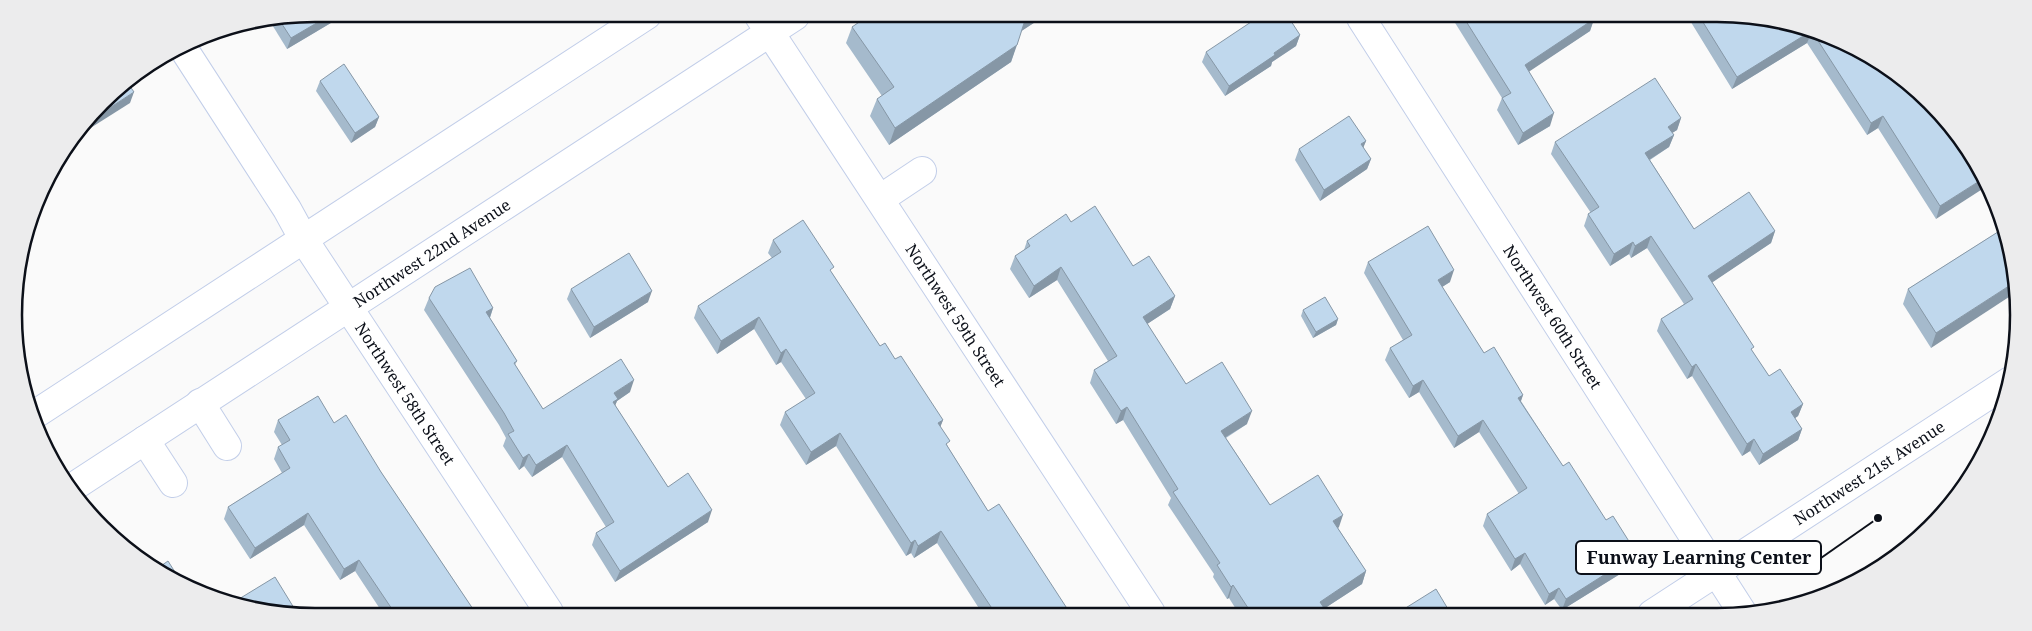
<svg xmlns="http://www.w3.org/2000/svg" width="2032" height="631" font-family="'Noto Serif',serif">
<style>
.lines{fill:none;stroke-linecap:round;stroke-linejoin:round}
.minor-casing{stroke:#c2cee9;stroke-width:30}
.major-casing{stroke:#c2cee9;stroke-width:30}
.minor{stroke:#fff;stroke-width:28}
.major{stroke:#fff;stroke-width:28}
.wall{fill:#a5bacc}
.shaded-wall{fill:#8697a6}
.building{fill:#c0d8ed;stroke:#8697a6}
.labels{text-anchor:middle;stroke-width:4.5;stroke-linejoin:round;paint-order:stroke}
.street-label{font-size:16px;fill:#0c1019;stroke:#fff}
.rim{fill:none;stroke:#0c1019;stroke-width:2.5}
.leader{fill:none;stroke:#0c1019;stroke-width:2}
.callout-dot{fill:#0c1019;stroke:#fff;stroke-width:2}
.callout{fill:#fff;stroke:#0c1019;stroke-width:2}
.callout-label{font-size:18px;text-anchor:middle;font-weight:bold;fill:#0c1019}
</style>
<rect width="100%" height="100%" fill="#fafafa"/>
<g class="lines">
<g class="minor-casing">
<g id="minor">
<path id="s1" d="M759 16 1151 613"/>
<path id="s2" d="M1361 18 1744 615"/>
<path id="s3" d="M183 48 287 209 304 240 549 612"/>
<path d="M880 199 922 171"/>
<path d="M200 403 227 446"/>
<path d="M145 440 173 483"/>
<path id="s4" d="M1652 614 2010 381"/>
</g>
</g>
<g class="major-casing">
<g id="major">
<path d="M34 415 647 15"/>
<path id="s5" d="M70 489 795 16"/>
</g>
</g>
<use href="#minor" class="minor"/>
<use href="#major" class="major"/>
</g>
<g class="wall">
<path d="M316 14H346L287 49 271 23Z"/>
<path d="M866 16 1043 17 1021 31 1011 62 889 145 870 116 877 99 882 96 846 43 852 27 865 18Z"/>
<path d="M1452 18 1594 19 1590 31 1529 71 1550 126 1518 145 1497 110 1502 98Z"/>
<path d="M1689 19 1776 20 1884 65 1968 148 1936 219 1878 128 1867 135 1807 43 1732 89Z"/>
<path d="M1300 35 1296 46 1272 62 1271 66 1225 96 1202 62 1206 52Z"/>
<path d="M320 81 379 117 375 127 351 143 316 91Z"/>
<path d="M1681 118 1677 130 1672 133 1674 135 1669 147 1650 160 1694 229 1775 231 1771 243 1712 282 1752 351 1769 376 1803 404 1798 416 1795 418 1802 429 1798 440 1759 465 1750 451 1742 456 1692 376 1687 379 1657 331 1661 319 1684 304 1647 248 1631 258 1629 254 1610 266 1584 226 1588 214 1591 213 1551 154 1555 142Z"/>
<path d="M1366 141 1363 147 1371 159 1367 169 1320 201 1295 160 1299 149Z"/>
<path d="M1071 222 1175 296 1170 309 1147 324 1186 384 1247 424 1226 438 1270 505 1339 527 1338 528 1366 571 1362 584 1325 608 1328 614H1239L1229 598 1227 599 1213 577 1214 574 1168 505 1171 498 1123 420 1116 424 1090 383 1094 370 1108 361 1057 280 1029 298 1010 269 1015 256 1024 250 1027 241Z"/>
<path d="M2001 230 1931 348 1903 304 1908 289Z"/>
<path d="M773 240 832 273 880 346 895 359 943 420 940 427 948 447 988 511 1070 613H982L937 543 914 558 911 553 906 556 836 446 806 465 780 425 785 412 806 399 781 362 776 365 754 329 717 354 694 318 698 306 772 258 768 253Z"/>
<path d="M1368 262 1450 282 1442 287 1484 353 1523 395 1521 401 1563 466 1606 520 1637 554 1633 566 1562 610 1554 599 1545 605 1520 564 1511 571 1483 526 1487 514 1519 494 1479 432 1454 448 1419 392 1409 398 1385 360 1390 348 1403 340 1364 273Z"/>
<path d="M571 289 648 302 590 338 567 299Z"/>
<path d="M429 298 493 308 490 318 517 361 515 365 543 409 630 392 617 401 615 405 668 487 708 522 615 582 592 545 596 533 606 527 562 457 532 477 524 466 519 470 503 446 506 438 499 425 424 310Z"/>
<path d="M1303 310 1338 319 1336 325 1313 338 1301 316Z"/>
<path d="M278 420 334 423 381 472 475 612H382L355 571 340 580 304 525 250 559 224 519 228 507 282 473 274 459 278 447 282 445 274 432Z"/>
</g>
<g class="shaded-wall">
<path d="M332 14H346L287 49 291 38Z"/>
<path d="M1026 17H1043L1020 32Z"/>
<path d="M1594 19 1590 31 1521 77 1525 65Z"/>
<path d="M1808 33 1811 34 1807 43 1732 89 1737 77Z"/>
<path d="M1300 35 1296 46 1272 62 1271 66 1225 96 1229 86 1274 53Z"/>
<path d="M1017 45 1011 62 889 145 895 128Z"/>
<path d="M134 92 130 103 81 134 94 118Z"/>
<path d="M1554 113 1550 126 1518 145 1523 133Z"/>
<path d="M1883 116 1878 128 1867 135 1871 123Z"/>
<path d="M379 117 375 127 351 143 355 133Z"/>
<path d="M1681 118 1677 130 1664 138 1668 127Z"/>
<path d="M1674 135 1669 147 1641 165 1645 153Z"/>
<path d="M1366 141 1362 151 1361 144Z"/>
<path d="M1371 159 1367 169 1320 201 1324 190Z"/>
<path d="M1981 180 1984 188 1936 219 1940 206Z"/>
<path d="M1775 231 1771 243 1704 288 1708 276Z"/>
<path d="M1651 236 1647 248 1631 258 1635 246Z"/>
<path d="M1633 242 1629 254 1610 266 1614 254Z"/>
<path d="M1061 267 1057 280 1029 298 1034 286Z"/>
<path d="M1454 270 1450 282 1434 292 1438 280Z"/>
<path d="M2012 284V295L1931 348 1936 333Z"/>
<path d="M652 291 648 302 590 338 594 327Z"/>
<path d="M1175 296 1170 309 1138 330 1143 317Z"/>
<path d="M493 308 489 320 486 312Z"/>
<path d="M759 317 754 329 717 354 721 341Z"/>
<path d="M1338 319 1336 325 1313 338 1316 332Z"/>
<path d="M786 349 781 362 776 365 781 353Z"/>
<path d="M1696 364 1692 376 1687 379 1692 367Z"/>
<path d="M634 380 630 392 617 401 613 411 609 414 614 393Z"/>
<path d="M1423 380 1419 392 1409 398 1413 386Z"/>
<path d="M1523 395 1519 406 1518 398Z"/>
<path d="M1803 404 1798 416 1787 424 1791 412Z"/>
<path d="M1127 407 1123 420 1116 424 1121 411Z"/>
<path d="M1252 411 1247 424 1216 443 1221 431Z"/>
<path d="M943 420 938 433V423Z"/>
<path d="M1483 420 1479 432 1454 448 1458 436Z"/>
<path d="M1802 429 1798 440 1759 465 1763 454Z"/>
<path d="M840 433 836 446 806 465 811 452Z"/>
<path d="M1754 439 1750 451 1742 456 1747 444Z"/>
<path d="M567 445 562 457 532 477 536 465Z"/>
<path d="M529 454 524 466 519 470 523 458Z"/>
<path d="M712 510 708 522 615 582 620 571Z"/>
<path d="M308 513 304 525 250 559 255 548Z"/>
<path d="M1343 515 1339 527 1329 534 1333 521Z"/>
<path d="M941 531 937 543 914 558 918 546Z"/>
<path d="M915 540 911 553 906 556 911 543Z"/>
<path d="M1525 553 1520 564 1511 571 1515 559Z"/>
<path d="M1637 554 1633 566 1562 610 1566 599Z"/>
<path d="M359 560 355 571 340 580 344 569Z"/>
<path d="M1366 571 1362 584 1316 614 1320 602Z"/>
<path d="M1233 585 1229 598 1227 599 1231 587Z"/>
<path d="M1559 588 1554 599 1545 605 1549 594Z"/>
</g>
<g class="building">
<path d="M316 14H332L291 38 280 21Z"/>
<path d="M868 16 1026 17 1017 45 895 128 877 99 894 87 852 27Z"/>
<path d="M1257 18H1289L1300 35 1274 53 1275 55 1229 86 1206 52Z"/>
<path d="M1464 18 1594 19 1525 65 1554 113 1523 133 1502 98 1511 93Z"/>
<path d="M1701 19 1776 20 1808 33 1737 77Z"/>
<path d="M1815 36 1884 65 1968 148 1981 180 1940 206 1883 116 1871 123Z"/>
<path d="M344 64 379 117 355 133 320 81Z"/>
<path d="M1655 78 1681 118 1668 127 1674 135 1645 153 1694 229 1749 192 1775 231 1708 276 1754 347 1751 349 1769 376 1780 369 1803 404 1791 412 1802 429 1763 454 1754 439 1747 444 1696 364 1692 367 1661 319 1693 299 1651 236 1635 246 1633 242 1614 254 1588 214 1599 207 1555 142Z"/>
<path d="M127 82 134 92 94 118 116 89Z"/>
<path d="M1349 116 1366 141 1361 144 1371 159 1324 190 1299 149Z"/>
<path d="M1095 206 1133 266 1149 256 1175 296 1143 317 1186 384 1222 362 1252 411 1221 431 1270 505 1318 475 1343 515 1333 521 1366 571 1320 602 1328 614H1252L1233 585 1231 587 1217 565 1220 563 1173 492 1178 489 1127 407 1121 411 1094 370 1117 356 1061 267 1034 286 1015 256 1030 246 1027 241 1066 214 1071 222Z"/>
<path d="M803 220 834 267 830 270 880 346 885 343 895 359 901 356 943 420 938 423 950 441 946 444 988 511 999 504 1070 613H995L941 531 918 546 915 540 911 543 840 433 811 452 785 412 815 393 786 349 781 353 759 317 721 341 698 306 781 252 773 240Z"/>
<path d="M1428 226 1454 270 1438 280 1484 353 1494 347 1523 395 1518 398 1563 466 1569 462 1606 520 1613 516 1637 554 1566 599 1559 588 1549 594 1525 553 1515 559 1487 514 1527 488 1483 420 1458 436 1423 380 1413 386 1390 348 1412 335 1368 262Z"/>
<path d="M2001 230 2012 257V284L1936 333 1908 289Z"/>
<path d="M629 253 652 291 594 327 571 289Z"/>
<path d="M470 268 493 308 486 312 517 361 514 363 543 409 621 359 634 380 614 393 618 399 613 402 668 487 688 473 712 510 620 571 596 533 614 522 567 445 536 465 529 454 523 458 508 434 514 431 504 413 429 298 435 287Z"/>
<path d="M1325 297 1338 319 1316 332 1303 310Z"/>
<path d="M318 396 334 423 346 415 381 472 475 612H394L359 560 344 569 308 513 255 548 228 507 290 468 278 447 290 440 278 420Z"/>
<path d="M168 561 180 580 155 570Z"/>
<path d="M275 577 294 608 288 611H256L234 602Z"/>
<path d="M1436 589 1451 614H1396Z"/>
<path d="M1078 610 1080 613H1073Z"/>
</g>
<g class="labels">
<g class="street-label">
<text dy="6" stroke="none"><textPath href="#s5" startOffset="432">Northwest 22nd Avenue</textPath></text>
<text dy="6" stroke="none"><textPath href="#s1" startOffset="358">Northwest 59th Street</textPath></text>
<text dy="6" stroke="none"><textPath href="#s2" startOffset="355">Northwest 60th Street</textPath></text>
<text dy="6" stroke="none"><textPath href="#s3" startOffset="411">Northwest 58th Street</textPath></text>
<text dy="6" stroke="none"><textPath href="#s4" startOffset="259">Northwest 21st Avenue</textPath></text>
</g>
</g>
<path d="M0 0H2032V631H0ZM315 22H1717A293 293 0 0 1 2010 315V315A293 293 0 0 1 1717 608H315A293 293 0 0 1 22 315V315A293 293 0 0 1 315 22Z" fill="#ececed" fill-rule="evenodd"/>
<path class="rim" d="M315 22H1717A293 293 0 0 1 2010 315V315A293 293 0 0 1 1717 608H315A293 293 0 0 1 22 315V315A293 293 0 0 1 315 22Z"/>
<path class="leader" d="M1878 518L1821 558"/>
<circle class="callout-dot" cx="1878" cy="518" r="5"/>
<rect class="callout" x="1576" y="541" width="245" height="33" rx="5"/>
<g class="callout-label">
<text x="1699" y="564">Funway Learning Center</text>
</g>
</svg>
